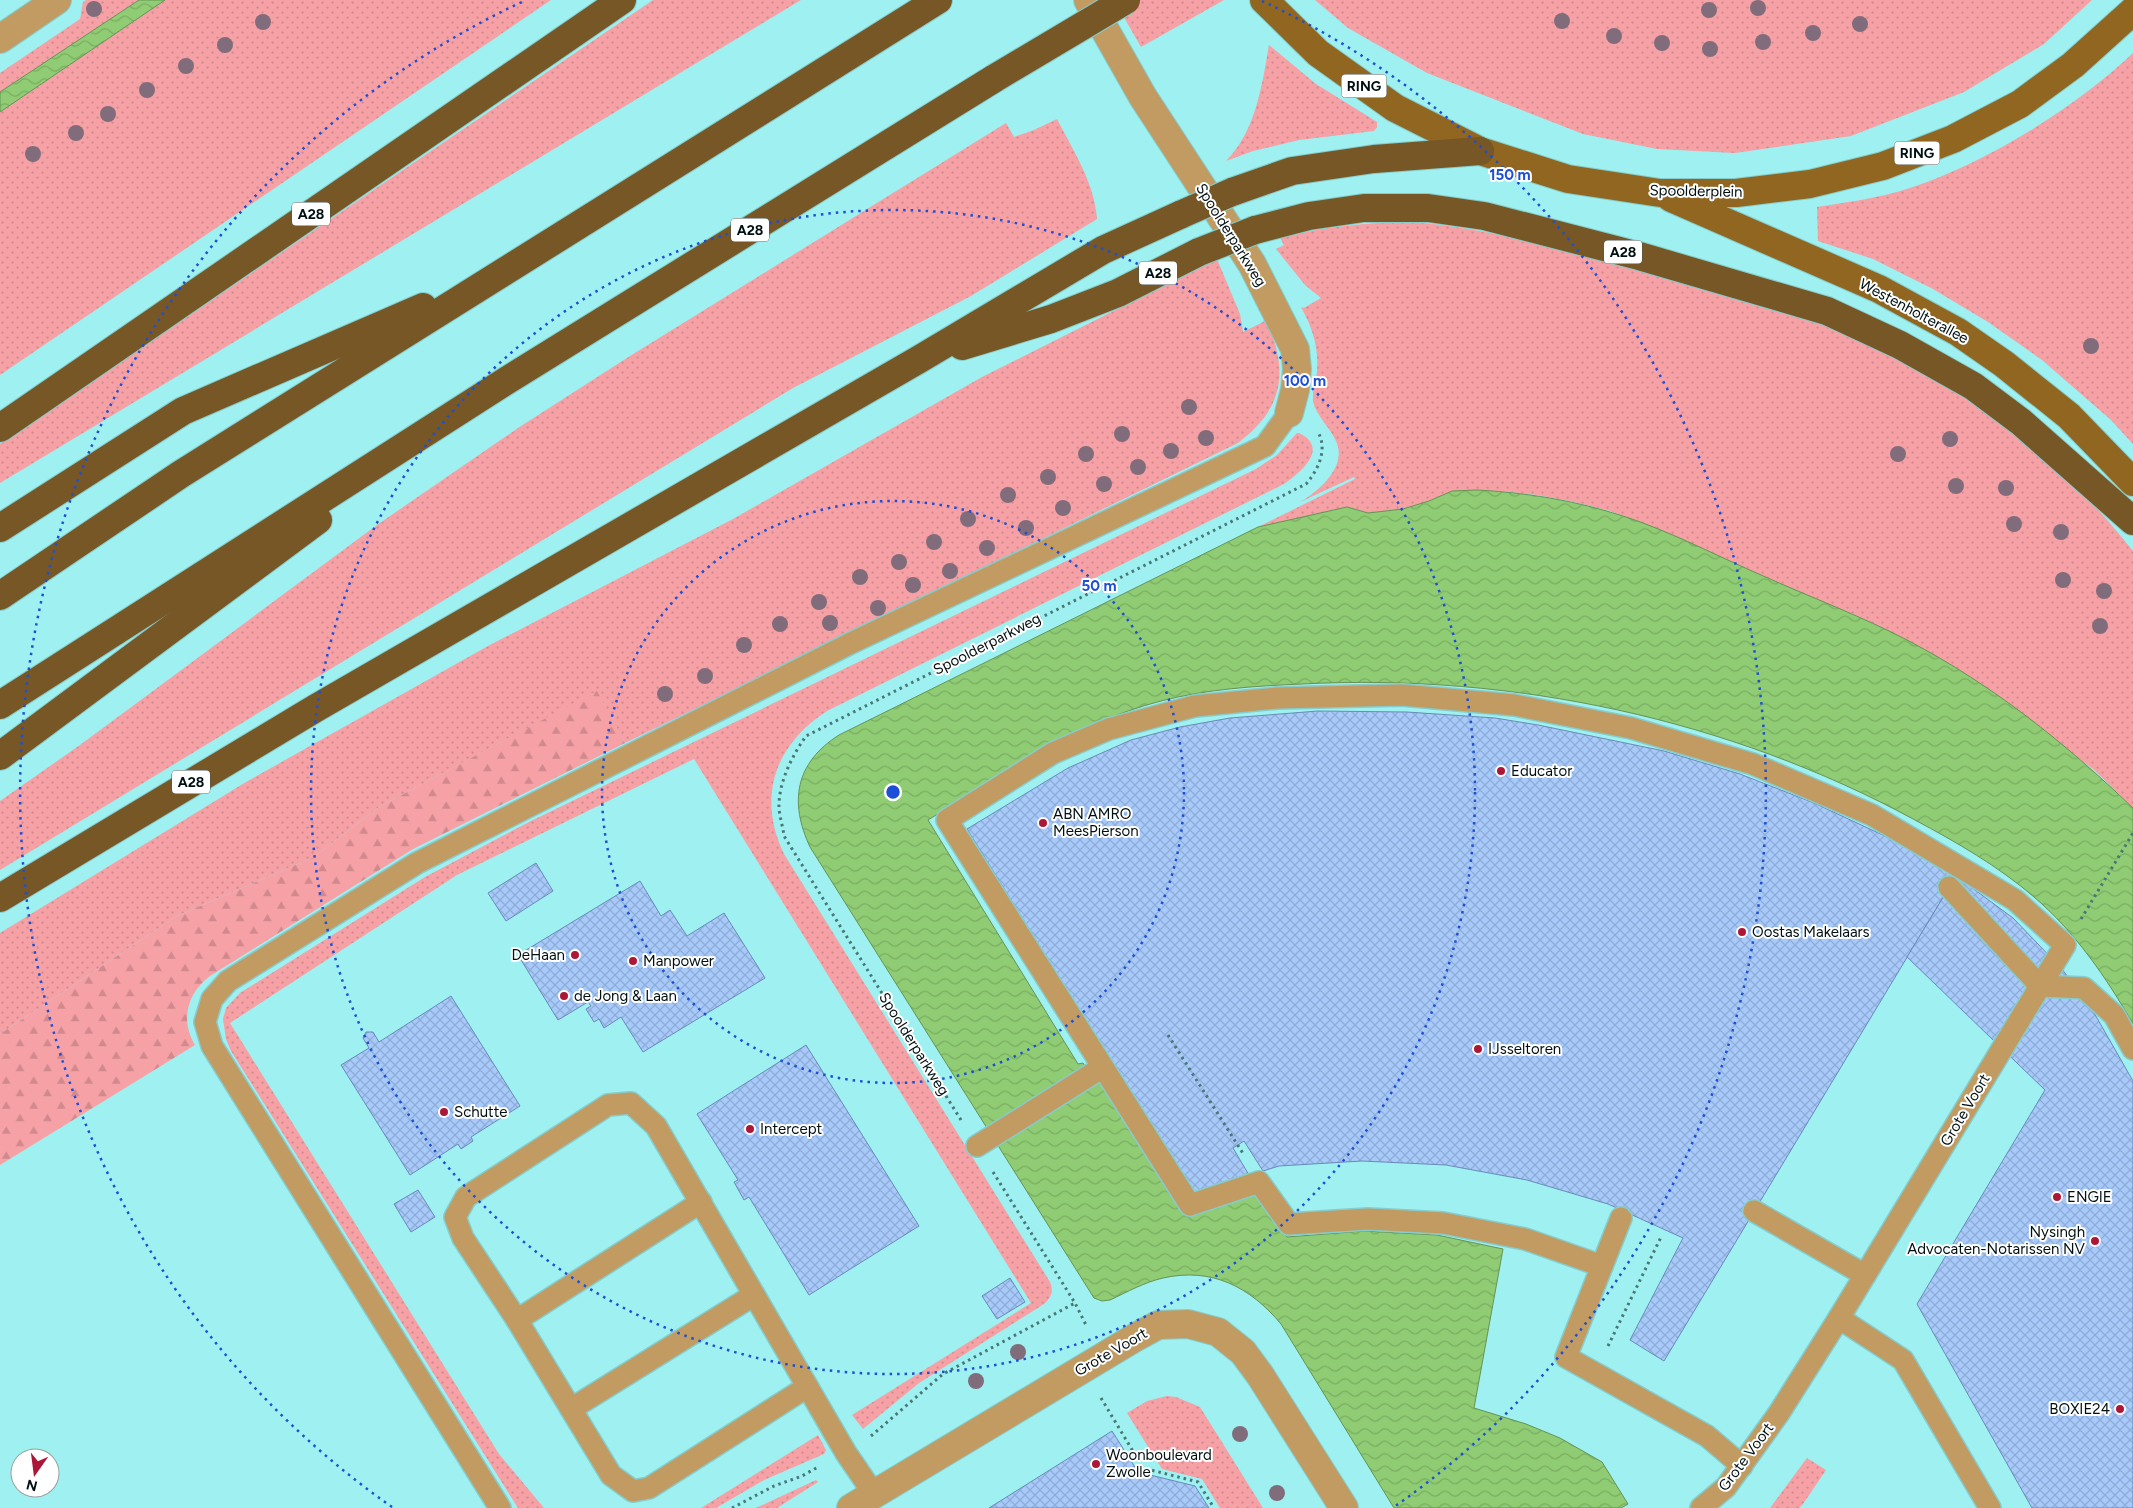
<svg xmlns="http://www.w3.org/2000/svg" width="2133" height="1508" font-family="Figtree,sans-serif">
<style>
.grass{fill:url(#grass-dots)}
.forest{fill:url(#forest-firs)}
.water{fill:url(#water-waves);stroke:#649355}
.building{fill:url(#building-cross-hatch);stroke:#698ab8}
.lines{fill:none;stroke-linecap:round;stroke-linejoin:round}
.lane-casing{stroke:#86cccc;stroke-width:24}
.street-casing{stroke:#86cccc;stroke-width:30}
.primary-casing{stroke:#86cccc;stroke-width:30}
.highway-casing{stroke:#86cccc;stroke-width:30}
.path{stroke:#497676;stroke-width:3;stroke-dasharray:2.5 4;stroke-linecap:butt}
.lane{stroke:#c19b61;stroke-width:21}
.street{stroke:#c19b61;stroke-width:28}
.primary{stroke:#906620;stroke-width:28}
.highway{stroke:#765725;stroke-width:28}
.highway-bridge-casing{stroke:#86cccc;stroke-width:30;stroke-linecap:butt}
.highway-bridge{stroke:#765725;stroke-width:28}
.tree{fill:#816c7b}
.ring{fill:none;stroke:#1d4ed8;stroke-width:2.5;stroke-dasharray:2.5 5}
.poi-dot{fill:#ac1738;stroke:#fff;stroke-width:2}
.labels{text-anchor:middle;stroke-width:4;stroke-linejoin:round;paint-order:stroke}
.shield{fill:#fff;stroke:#4c5758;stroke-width:1}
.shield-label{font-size:14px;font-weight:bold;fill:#000f10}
.street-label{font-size:15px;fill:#000f10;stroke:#fff}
.poi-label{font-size:15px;fill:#000f10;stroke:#fff;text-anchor:start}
.centre{fill:#1d4ed8;stroke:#fff;stroke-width:2.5}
.ring-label{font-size:15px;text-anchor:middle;font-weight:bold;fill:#1d4ed8;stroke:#fff;stroke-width:4;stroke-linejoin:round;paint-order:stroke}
</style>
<defs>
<pattern id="grass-dots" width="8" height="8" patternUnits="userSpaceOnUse" patternTransform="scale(1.25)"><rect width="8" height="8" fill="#f6a1a5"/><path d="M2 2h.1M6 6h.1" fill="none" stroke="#d1898d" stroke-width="1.8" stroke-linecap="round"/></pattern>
<pattern id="forest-firs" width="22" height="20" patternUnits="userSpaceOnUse" patternTransform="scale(1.25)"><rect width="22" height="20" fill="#f6a1a5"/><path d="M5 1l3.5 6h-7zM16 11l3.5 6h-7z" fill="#d1898d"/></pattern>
<pattern id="water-waves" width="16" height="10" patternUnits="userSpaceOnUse" patternTransform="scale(1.25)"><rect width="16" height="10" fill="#8fcc73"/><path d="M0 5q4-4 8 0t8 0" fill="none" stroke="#7aae62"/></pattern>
<pattern id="building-cross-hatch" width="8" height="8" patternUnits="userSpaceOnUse" patternTransform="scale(1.25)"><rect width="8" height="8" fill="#a7cafb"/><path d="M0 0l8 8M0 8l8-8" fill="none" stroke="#8eacd6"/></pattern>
</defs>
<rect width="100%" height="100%" fill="#9ff0f0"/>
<g class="grass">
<path d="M86 0H139L0 92V73L80 19 83 2Z"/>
<path d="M165 0H551L0 375V112Z"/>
<path d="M653 0H801L0 483V444Z"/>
<path d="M1114 0H1224L1141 47Z"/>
<path d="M1315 0H2092L2044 44 1964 92 1851 136 1735 153 1657 149 1583 134 1427 73 1348 28Z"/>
<path d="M1269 45 1316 84 1377 122V127L1374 131 1299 140 1253 151 1226 161C1256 131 1262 85 1269 45Z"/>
<path d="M2133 53V444L2111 420 2042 360 1988 322 1933 289 1873 259 1818 241 1817 207C1848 202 1880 198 1910 188 1986 163 2075 108 2133 53Z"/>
<path d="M1057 119C1073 150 1095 184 1097 219L971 296 793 388 0 870V801L80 745 377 525 518 428 630 356 1006 123 1014 137 1034 130Z"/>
<path d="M1412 222C1487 228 1558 248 1631 268 1696 285 1761 300 1823 324 1915 358 2006 419 2076 487 2097 507 2115 529 2133 551V808L2093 769 1943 660 1853 614 1804 595 1645 524 1610 511 1574 502 1537 495 1502 491H1452L1429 501 1403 509 1368 513 1347 507 1258 527 1355 479 1354 477 1300 502C1319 491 1348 466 1336 441 1330 427 1316 416 1313 401 1312 392 1317 379 1317 370 1319 347 1312 327 1301 307L1304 308 1321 298 1305 285 1276 249 1284 245 1280 238C1323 227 1366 222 1412 222Z"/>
<path d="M1217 259 1240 314 1243 332 1263 322 1265 318C1289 369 1285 408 1238 443L625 743 596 692 379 807 314 857 177 916 0 1034V933L246 782 488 646 733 519 982 377Z"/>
<path d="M1297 433H1299C1330 448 1301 472 1284 484L827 711C774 745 757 798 784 854L1050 1282C1054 1291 1051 1298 1044 1304L919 1383 863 1429 852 1415 1031 1303 694 759 457 875 230 1023 499 1454 544 1508H518L231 1051 226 1039 223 1019 226 1008 240 993 425 877 529 822 1256 469 1277 455Z"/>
<path d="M1167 1396 1176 1397 1200 1407 1263 1508H1220L1202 1479 1162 1469 1127 1413 1147 1401Z"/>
<path d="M818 1435 826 1450 824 1454 764 1480 716 1508H701Z"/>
<path d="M1807 1458 1826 1470 1803 1504 1799 1508H1770Z"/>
<path d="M816 1480 818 1482 777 1508H756Z"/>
</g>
<path class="forest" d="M597 691 625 743 413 849 210 976C187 993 180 1021 195 1045L0 1165V1034L177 916 314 857 379 807Z"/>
<g class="water">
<path d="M139 0H165L0 112V92Z"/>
<path d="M1477 490C1534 493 1589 503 1643 523 1683 538 1722 558 1761 575 1810 597 1861 616 1909 641 1994 686 2064 742 2133 808V1024C2106 977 2075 932 2034 897 1998 866 1956 842 1915 820 1729 719 1513 673 1302 684 1255 686 1207 689 1161 701 1075 723 1003 774 928 820L1078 1064 1083 1063 1094 1080 1101 1078 1185 1214 1259 1191 1287 1237 1364 1231 1437 1235 1503 1249 1474 1408 1526 1424 1560 1438 1602 1462 1628 1504 1621 1508H1394L1281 1324C1250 1287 1212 1267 1163 1278 1145 1282 1127 1292 1110 1300L1102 1301 1094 1298 810 847C789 802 795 763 839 735L1258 527 1347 507 1368 513 1403 509 1429 501 1452 491Z"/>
</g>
<g class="building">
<path d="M1318 711 1407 712 1495 718 1538 725 1664 751 1740 774 1814 803 1887 837 1956 876 1664 1361 1630 1340 1683 1238 1608 1204 1527 1180 1446 1165 1362 1161 1279 1166 1263 1171 1244 1141 1233 1148 1249 1175 1193 1193 967 829 1068 768 1131 740 1180 727 1230 718Z"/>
<path d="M536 863 553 891 506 921 488 893Z"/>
<path d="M1956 876 2013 918 2062 969 2093 1011 2133 1081V1508H2032L1917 1304 2045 1090 1907 957Z"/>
<path d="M640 881 661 916 670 910 687 936 724 913 765 978 643 1052 621 1017 604 1028 599 1019 594 1022 586 1009 591 1006 588 1002 558 1020 518 955Z"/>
<path d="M451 996 520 1106 471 1137 473 1141 461 1149 458 1144 410 1175 341 1065 369 1048 363 1038 366 1032H373L379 1042Z"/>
<path d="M806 1045 919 1226 809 1295 749 1197 744 1200 734 1182 738 1180 697 1114Z"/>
<path d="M418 1190 435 1217 411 1232 394 1204Z"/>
<path d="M1010 1278 1025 1302 997 1319 982 1296Z"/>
<path d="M1112 1431 1138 1472 1195 1486 1209 1508H989Z"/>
</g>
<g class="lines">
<g class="lane-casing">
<g id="lane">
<path d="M1949 887 2040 986 2084 988 2114 1015 2133 1049"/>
<path d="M977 1146 1103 1067"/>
<path d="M1754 1211 1865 1275"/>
<path d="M1621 1218 1566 1357 1707 1436 1742 1466"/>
<path d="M1602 1266 1525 1239 1443 1223 1368 1219 1289 1224 1259 1182 1190 1205 947 820 1053 753 1109 729 1195 706 1277 698 1402 695 1514 705 1631 728 1753 764 1872 815 2015 900 2065 945 1839 1318 1779 1413 1726 1487 1701 1508"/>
<path d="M1839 1318 1903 1360 1990 1508"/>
<path d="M517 1320 701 1202"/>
<path d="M807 1387 649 1488 633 1491 611 1475 517 1320 463 1238 455 1217 466 1197 608 1105 631 1103 656 1126 846 1453 874 1494"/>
<path d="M571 1409 754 1295"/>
<path d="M500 1508 212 1046 205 1022 212 999 228 981 417 863 849 644 1265 446 1289 413"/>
</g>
</g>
<g class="street-casing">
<g id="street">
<path d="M1088 0 1143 97 1252 264 1295 349 1297 369 1295 390 1289 413"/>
<path d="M0 39 57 0"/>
<path d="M851 1508 1136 1337 1158 1325 1188 1324 1218 1332 1243 1352 1260 1375 1344 1508"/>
</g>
</g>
<g class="primary-casing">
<g id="primary">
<path d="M1264 0 1318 53 1395 108 1480 151 1568 179 1660 193H1736L1810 184 1883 166 1953 139 2020 104 2073 65 2133 11"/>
<path d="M1671 198 1879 289 1958 332 2004 364 2069 416 2133 482"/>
</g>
</g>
<g class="highway-casing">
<g id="highway">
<path d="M1232 192 1292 171 1374 159 1480 151"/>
<path d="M1255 230 1309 216 1364 208H1428L1484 216 1639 256 1827 311 1900 345 1973 386 2021 422 2133 521"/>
<path d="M962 346 1051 319 1118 293 1199 252"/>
<path d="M0 428 622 0"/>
<path d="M0 528 183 411 423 307"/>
<path d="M0 596 181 474 938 0"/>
<path d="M0 705 506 381 995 78"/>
<path d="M0 756 318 520"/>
<path d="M0 898 316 708 918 360 1103 250 1182 214"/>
</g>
</g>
<g class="path">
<path d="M2081 919 2133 833"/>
<path d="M1168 1035 1244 1155"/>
<path d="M961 1120 784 836C783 827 780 818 779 809 778 783 792 756 806 736L1306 484C1318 470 1328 450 1318 432"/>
<path d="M993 1172 1075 1303 1087 1327"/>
<path d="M1608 1346 1662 1235"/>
<path d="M1101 1398 1143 1468 1198 1482 1214 1508"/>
<path d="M871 1436 943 1374 1075 1303"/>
<path d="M732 1508 774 1486 802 1476 818 1467"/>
</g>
<use href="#lane" class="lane"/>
<use href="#street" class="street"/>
<use href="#primary" class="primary"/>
<use href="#highway" class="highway"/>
<g class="highway-bridge-casing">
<g id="highway-bridge">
<path d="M995 78 1126 0"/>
<path d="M1182 214 1232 192"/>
<path d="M1199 252 1255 230"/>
</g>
</g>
<use href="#highway-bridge" class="highway-bridge"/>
</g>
<g class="tree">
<circle cx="1758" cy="8" r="8"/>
<circle cx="94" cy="9" r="8"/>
<circle cx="1709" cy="10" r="8"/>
<circle cx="1562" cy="21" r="8"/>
<circle cx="263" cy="22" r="8"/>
<circle cx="1860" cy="24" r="8"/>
<circle cx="1813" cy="33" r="8"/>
<circle cx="1614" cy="36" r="8"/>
<circle cx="1763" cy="42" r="8"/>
<circle cx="1662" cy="43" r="8"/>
<circle cx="225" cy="45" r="8"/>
<circle cx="1710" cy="49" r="8"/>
<circle cx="186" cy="66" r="8"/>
<circle cx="147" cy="90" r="8"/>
<circle cx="108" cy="114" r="8"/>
<circle cx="76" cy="133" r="8"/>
<circle cx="33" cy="154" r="8"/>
<circle cx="2091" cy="346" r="8"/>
<circle cx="1189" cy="407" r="8"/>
<circle cx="1122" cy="434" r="8"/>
<circle cx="1206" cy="438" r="8"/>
<circle cx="1950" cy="439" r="8"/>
<circle cx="1171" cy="451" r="8"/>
<circle cx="1086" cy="454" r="8"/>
<circle cx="1898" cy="454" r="8"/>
<circle cx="1138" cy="467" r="8"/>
<circle cx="1048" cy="477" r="8"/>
<circle cx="1104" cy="484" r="8"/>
<circle cx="1956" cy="486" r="8"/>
<circle cx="2006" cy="488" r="8"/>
<circle cx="1008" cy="495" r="8"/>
<circle cx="1063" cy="508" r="8"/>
<circle cx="968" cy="519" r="8"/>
<circle cx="2014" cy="524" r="8"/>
<circle cx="1026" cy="528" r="8"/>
<circle cx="2061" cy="532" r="8"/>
<circle cx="934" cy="542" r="8"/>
<circle cx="987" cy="548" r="8"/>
<circle cx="899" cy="562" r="8"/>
<circle cx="950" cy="571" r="8"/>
<circle cx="860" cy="577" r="8"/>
<circle cx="2063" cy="580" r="8"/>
<circle cx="913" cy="585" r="8"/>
<circle cx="2104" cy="591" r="8"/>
<circle cx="819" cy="602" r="8"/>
<circle cx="878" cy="608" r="8"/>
<circle cx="830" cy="623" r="8"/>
<circle cx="780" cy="624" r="8"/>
<circle cx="2100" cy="626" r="8"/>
<circle cx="744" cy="645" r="8"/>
<circle cx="705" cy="676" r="8"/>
<circle cx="665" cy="694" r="8"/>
<circle cx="1018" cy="1352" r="8"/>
<circle cx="976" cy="1381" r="8"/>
<circle cx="1240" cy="1434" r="8"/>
<circle cx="1277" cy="1493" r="8"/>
</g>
<g class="ring">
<circle cx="893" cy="792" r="291"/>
<circle cx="893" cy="792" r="582"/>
<path d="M392 1507A873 873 0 0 1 524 1M1262 1A873 873 0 0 1 1394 1507"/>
</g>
<g class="poi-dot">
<circle cx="1501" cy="771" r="5"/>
<circle cx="1043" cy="823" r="5"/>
<circle cx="1742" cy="932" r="5"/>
<circle cx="575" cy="955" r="5"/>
<circle cx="633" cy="961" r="5"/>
<circle cx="564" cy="996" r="5"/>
<circle cx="1478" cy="1049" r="5"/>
<circle cx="444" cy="1112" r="5"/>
<circle cx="750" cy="1129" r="5"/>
<circle cx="2057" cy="1197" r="5"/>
<circle cx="2095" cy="1241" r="5"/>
<circle cx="2120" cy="1409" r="5"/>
<circle cx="1096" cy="1464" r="5"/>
</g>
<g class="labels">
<g class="shield">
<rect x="1341.5" y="74.5" width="45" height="23" rx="4"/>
<rect x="1894.5" y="141.5" width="45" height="23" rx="4"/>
<rect x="292" y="202.5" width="38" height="23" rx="4"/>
<rect x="731" y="218.5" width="38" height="23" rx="4"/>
<rect x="1604" y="240.5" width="38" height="23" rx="4"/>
<rect x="1139" y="261.5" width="38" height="23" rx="4"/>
<rect x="172" y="770.5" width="38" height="23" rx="4"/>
</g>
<g class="shield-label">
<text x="1364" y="91">RING</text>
<text x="1917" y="158">RING</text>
<text x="311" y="219">A28</text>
<text x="750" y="235">A28</text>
<text x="1623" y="257">A28</text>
<text x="1158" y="278">A28</text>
<text x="191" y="787">A28</text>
</g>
<g class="street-label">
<text transform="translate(1696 191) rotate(1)" y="5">Spoolderplein</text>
<text transform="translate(1231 235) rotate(58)" y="5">Spoolderparkweg</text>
<text transform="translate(1914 311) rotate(28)" y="5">Westenholterallee</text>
<text transform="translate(987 644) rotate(-27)" y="5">Spoolderparkweg</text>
<text transform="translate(914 1044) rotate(58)" y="5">Spoolderparkweg</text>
<text transform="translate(1965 1110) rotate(-59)" y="5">Grote Voort</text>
<text transform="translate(1111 1352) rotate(-30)" y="5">Grote Voort</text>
<text transform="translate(1746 1457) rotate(-53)" y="5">Grote Voort</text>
</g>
<g class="poi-label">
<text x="1511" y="776">Educator</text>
<text x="1053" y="819">ABN AMRO<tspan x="1053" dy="17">MeesPierson</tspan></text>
<text x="1752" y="937">Oostas Makelaars</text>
<text x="565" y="960" text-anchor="end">DeHaan</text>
<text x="643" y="966">Manpower</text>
<text x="574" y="1001">de Jong &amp; Laan</text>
<text x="1488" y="1054">IJsseltoren</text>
<text x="454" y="1117">Schutte</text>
<text x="760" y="1134">Intercept</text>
<text x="2067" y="1202">ENGIE</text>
<text x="2085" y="1237" text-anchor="end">Nysingh<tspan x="2085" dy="17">Advocaten-Notarissen NV</tspan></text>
<text x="2110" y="1414" text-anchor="end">BOXIE24</text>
<text x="1106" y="1460">Woonboulevard<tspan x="1106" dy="17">Zwolle</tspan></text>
</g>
</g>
<circle cx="893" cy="792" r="8" class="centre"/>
<g class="ring-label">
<text x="1510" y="180">150 m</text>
<text x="1305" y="386">100 m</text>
<text x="1099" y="591">50 m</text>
</g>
<g transform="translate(35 1473) rotate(194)"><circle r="24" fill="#ffffff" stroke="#999f9f"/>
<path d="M0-4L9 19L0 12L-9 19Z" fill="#ac1738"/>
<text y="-8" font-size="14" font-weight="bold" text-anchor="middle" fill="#000f10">N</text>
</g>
</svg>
